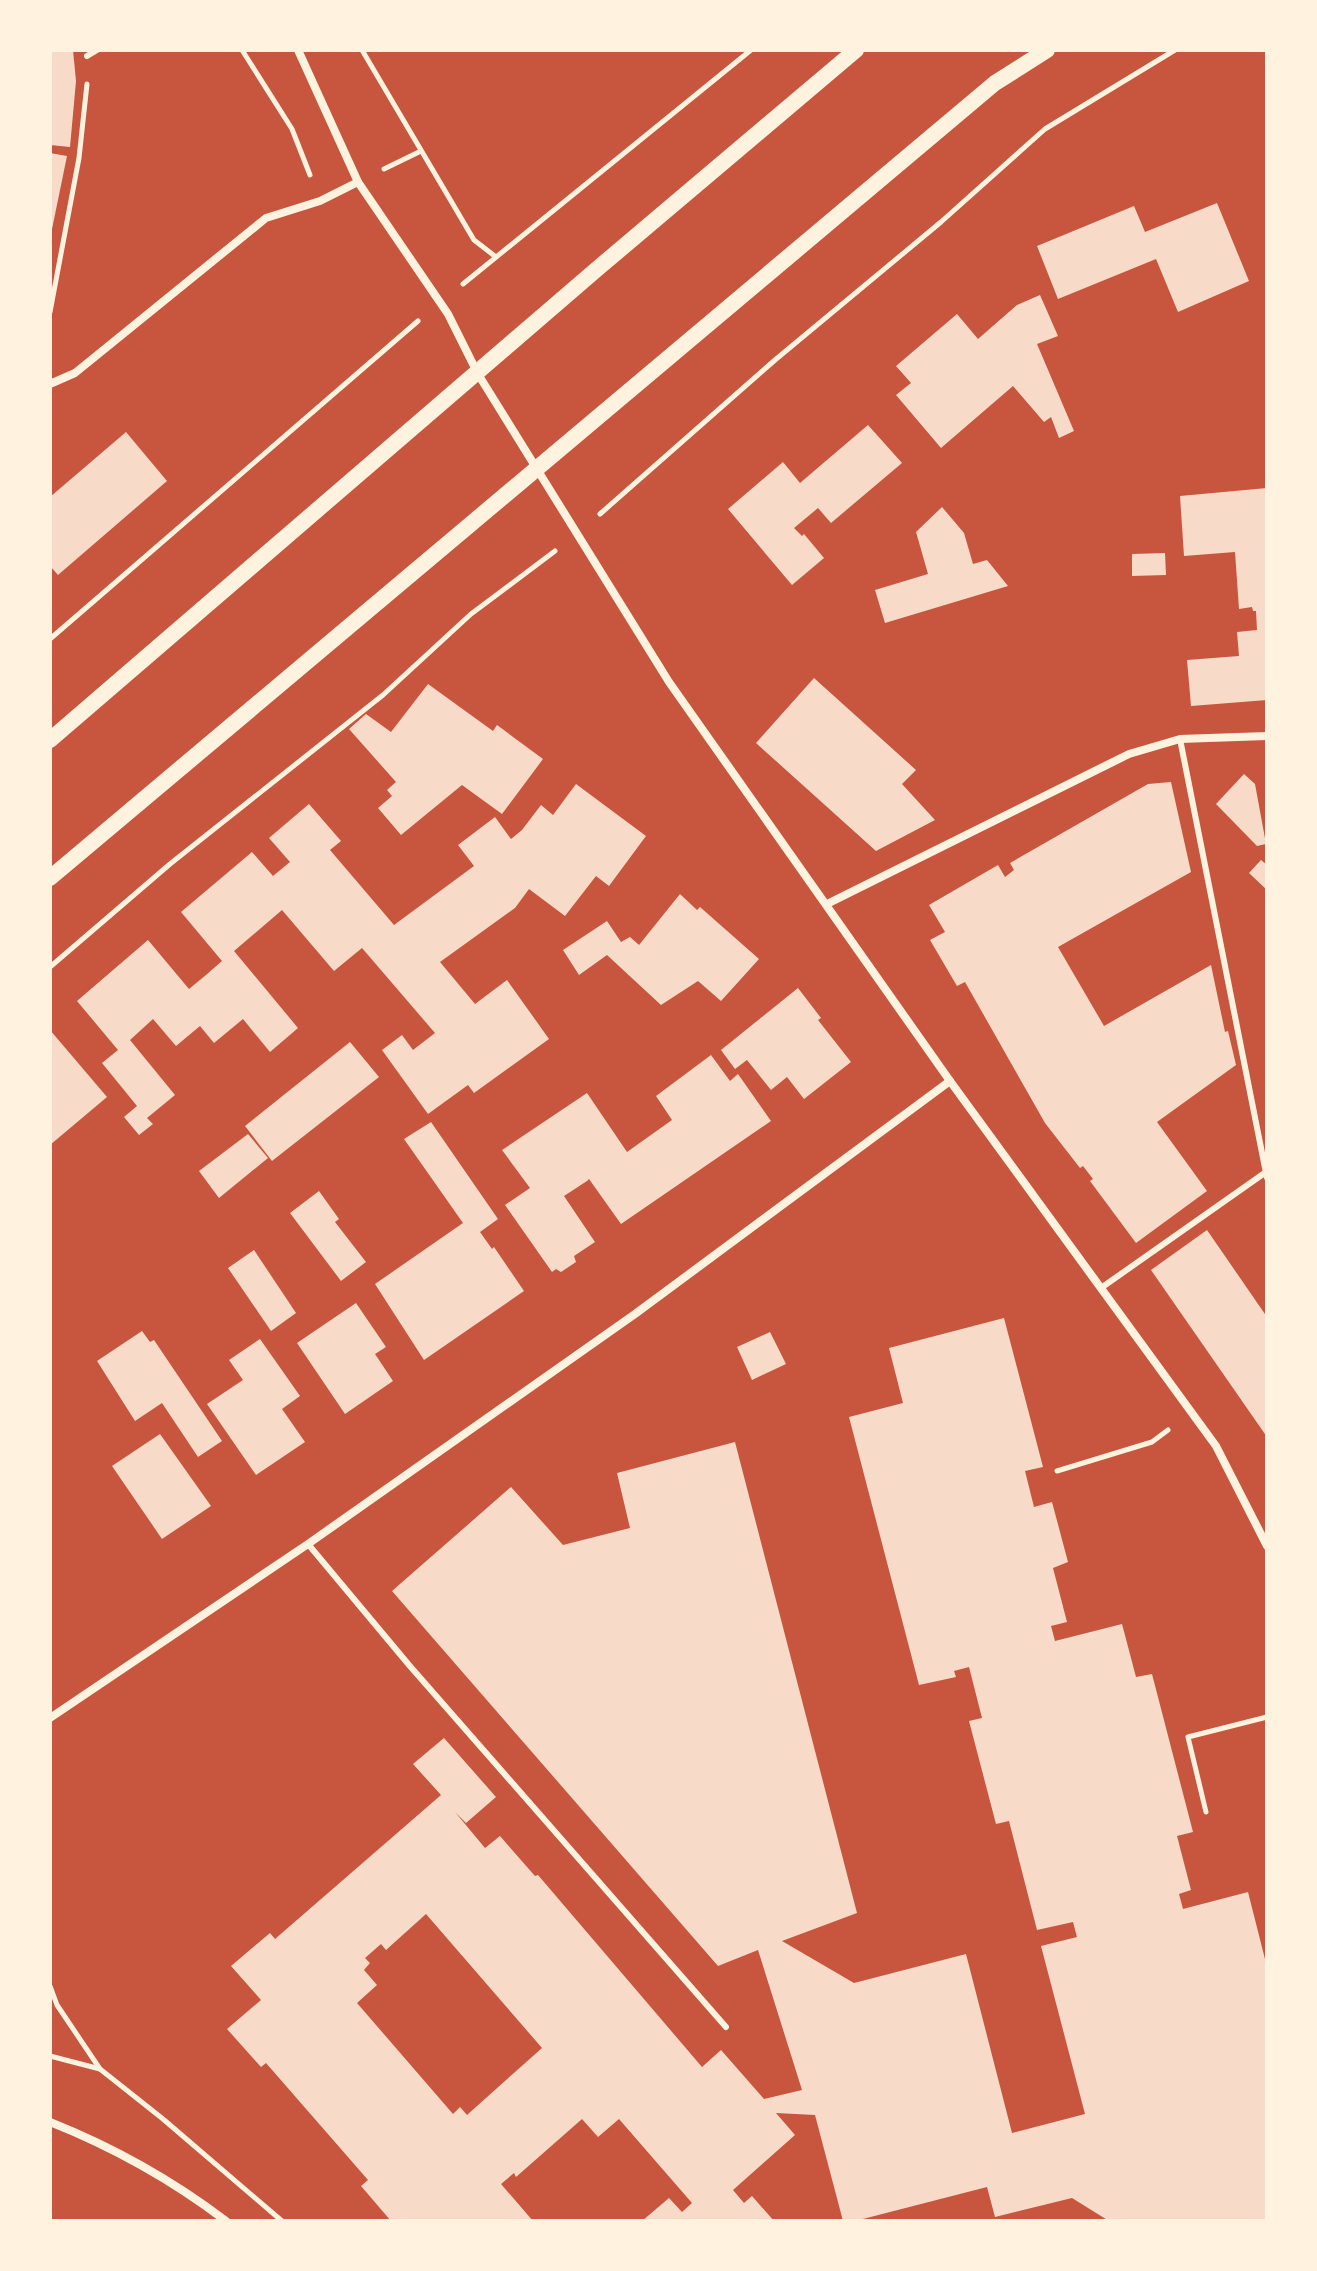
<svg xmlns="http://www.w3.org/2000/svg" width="1317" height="2271" font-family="Karla,sans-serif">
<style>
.building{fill:#f7dbc8;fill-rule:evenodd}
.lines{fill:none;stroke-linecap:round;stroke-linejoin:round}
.path{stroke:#fff3e0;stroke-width:5}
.service{stroke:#fff3e0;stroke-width:6}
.minor{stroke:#fff3e0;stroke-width:8}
.secondary{stroke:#fff3e0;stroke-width:16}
</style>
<rect width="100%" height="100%" fill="#c8553d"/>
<g class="building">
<path d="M50 50H73L76 81 70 147 50 145Z"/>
<path d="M50 153 67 156 51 234H50Z"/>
<path d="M1217 203 1249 281 1178 312 1156 259 1058 299 1037 246 1134 206 1145 232Z"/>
<path d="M1040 295 1058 336 1037 344 1074 431 1059 438 1051 417 1044 422 1013 386 941 448 896 395 911 383 896 366 957 314 978 339 1017 305Z"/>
<path d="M868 425 902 463 831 523 818 508 794 528 802 536 804 534 824 558 792 585 728 509 783 462 800 483Z"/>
<path d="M126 432 167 481 58 575 50 566V497Z"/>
<path d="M1267 488V700L1191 706 1187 660 1239 656 1237 632 1257 630 1256 611H1253L1252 607 1239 609 1235 552 1184 556 1180 496Z"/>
<path d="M942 507 964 533 973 564 987 560 1008 586 885 623 875 590 928 574 916 532Z"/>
<path d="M1165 553 1166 575 1132 576V554Z"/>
<path d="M814 678 916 770 902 784 935 820 876 851 756 743Z"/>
<path d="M428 684 493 731 497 725 543 759 502 814 462 785 401 835 378 808 392 796 387 790 396 782 349 729 366 714 391 732Z"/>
<path d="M1244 774 1255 784 1266 844 1257 846 1216 804Z"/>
<path d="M1171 782 1191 872 1058 947 1104 1026 1211 965 1225 1032 1228 1031 1236 1065 1157 1122 1207 1191 1136 1243 1090 1181 1093 1179 1083 1166 1080 1168 1045 1123 965 982 957 986 930 940 945 932 929 905 998 865 1005 877 1014 870 1010 863 1148 784Z"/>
<path d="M576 784 646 836 609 886 596 876 565 916 529 889 515 908 440 962 475 1004 507 980 549 1039 474 1093 468 1085 428 1114 382 1050 402 1035 413 1050 435 1033 362 948 334 971 282 910 234 951 298 1028 270 1052 243 1019 214 1043 200 1026 176 1046 153 1019 130 1040 175 1095 147 1118 153 1124 139 1135 124 1117 137 1106 102 1063 118 1050 77 1001 148 940 189 989 206 975 222 961 181 912 252 852 273 876 290 862 269 838 309 804 341 841 330 850 394 925 474 866 458 845 495 817 511 839 522 830 541 805 553 815Z"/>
<path d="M1261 860 1267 865V890L1249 873Z"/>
<path d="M680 894 697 910 700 907 759 959 721 1001 698 981 661 1005 607 955 579 975 563 950 607 921 621 942 630 937 639 945Z"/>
<path d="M798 988 821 1018 818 1020 851 1062 804 1099 787 1077 771 1090 747 1060 735 1069 721 1050Z"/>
<path d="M50 1030 107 1097 50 1145Z"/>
<path d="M350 1042 379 1077 272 1161 245 1126Z"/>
<path d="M711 1055 730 1081 738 1074 771 1121 621 1224 589 1179 587 1181 564 1196 595 1242 574 1256 576 1262 561 1272 556 1269 552 1272 505 1205 530 1188 502 1150 587 1093 627 1152 672 1120 656 1096Z"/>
<path d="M431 1122 498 1219 480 1232 492 1249 494 1247 524 1291 424 1360 375 1284 463 1223 404 1139Z"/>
<path d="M248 1134 268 1158 219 1198 199 1171Z"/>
<path d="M319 1191 339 1219 335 1222 366 1262 341 1281 290 1213Z"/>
<path d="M1207 1230 1267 1317V1437L1151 1270Z"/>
<path d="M254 1250 296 1313 271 1331 228 1268Z"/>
<path d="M356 1303 386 1347 375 1354 393 1381 345 1414 297 1343Z"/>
<path d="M1004 1318 1043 1467 1025 1471 1034 1507 1052 1502 1068 1562 1053 1568 1067 1622 1051 1626 1055 1641 1122 1624 1136 1677 1152 1674 1193 1832 1177 1836 1191 1890 1179 1894 1183 1909 1248 1892 1267 1967V2221H1109L1072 2198 995 2217 987 2187 855 2221H843L815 2115 776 2113 795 2135 733 2190 744 2203 752 2196 774 2221H642L669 2198 682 2212 692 2203 619 2119 598 2137 582 2119 516 2177 514 2173 501 2184 533 2221H391L361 2186 368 2180 266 2063 261 2067 227 2029 261 2000 231 1966 270 1933 275 1939 441 1795 413 1764 444 1738 496 1797 466 1823 455 1812 485 1848 500 1836 535 1876 538 1875 702 2067 721 2050 764 2099 802 2090 758 1950 718 1966 392 1591 511 1487 563 1545 630 1528 617 1473 735 1442 857 1913 782 1941 854 1983 966 1954 1012 2133 1085 2114 1041 1946 1077 1937 1073 1922 1037 1930 1009 1821 996 1824 969 1721 982 1718 969 1667 954 1671 956 1677 919 1685 849 1417 903 1403 889 1348ZM426 1914 542 2048 467 2115 460 2107 453 2114 357 2003 377 1985 364 1970 370 1963 365 1958 381 1944 386 1950Z"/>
<path d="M142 1331 150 1342 154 1340 222 1441 198 1457 162 1403 135 1421 97 1361Z"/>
<path d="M770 1332 786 1364 752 1380 737 1347Z"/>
<path d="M260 1339 300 1396 282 1409 305 1442 256 1475 207 1404 243 1380 229 1360Z"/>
<path d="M160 1434 211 1506 162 1539 112 1466Z"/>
</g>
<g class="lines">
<g class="path">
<path d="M242 50 292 129 310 175"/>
<path d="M362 50 474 240 496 257"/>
<path d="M384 169 421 151"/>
<path d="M463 284 751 50"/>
<path d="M50 312 79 158 87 84"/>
<path d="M600 514 775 360 941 222 1045 129 1175 50"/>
<path d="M50 639 418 321"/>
<path d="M50 967 170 864 383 695 471 614 555 551"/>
<path d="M1057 1471 1152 1442 1168 1430"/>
<path d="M1206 1812 1188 1737 1267 1717"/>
<path d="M50 1986 57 2005 100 2069"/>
<path d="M50 2056 100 2069 163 2119 282 2221"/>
</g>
<g class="service">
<path d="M87 56 97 50"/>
<path d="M1180 739 1267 1178"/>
<path d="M1101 1288 1266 1172"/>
<path d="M308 1544 409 1665 726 2027"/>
</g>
<g class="minor">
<path d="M298 50 358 182 448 314 478 374 669 682 950 1081 1216 1446 1267 1546"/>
<path d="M50 384 75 373 266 218 320 201 358 182"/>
<path d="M827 904 1129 754 1180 739 1267 736"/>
<path d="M50 1718 308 1544 635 1314 950 1081"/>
<path d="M50 2122C113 2147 172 2180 226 2221"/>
</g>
<g class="secondary">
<path d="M50 740 597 269 856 50"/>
<path d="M50 878 995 83 1047 50"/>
</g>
</g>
<rect width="1317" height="2271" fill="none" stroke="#fff3e0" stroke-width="104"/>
</svg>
